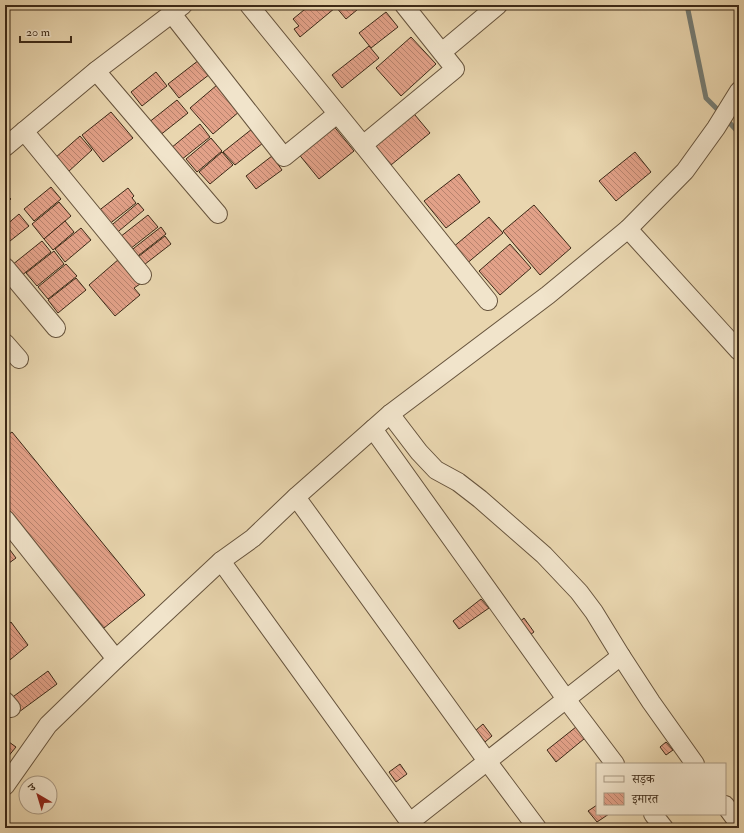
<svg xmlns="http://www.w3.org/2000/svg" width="744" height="833" font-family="'IM FELL Double Pica','Noto Serif Devanagari',serif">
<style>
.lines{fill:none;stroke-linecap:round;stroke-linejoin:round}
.stream{stroke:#767e76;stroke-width:5}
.building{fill:url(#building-back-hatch);stroke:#3c2917}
.minor-casing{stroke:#67543d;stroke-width:20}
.minor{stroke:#f1e4cb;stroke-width:18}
</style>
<defs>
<pattern id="building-back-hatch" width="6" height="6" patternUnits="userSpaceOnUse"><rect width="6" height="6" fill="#e2a188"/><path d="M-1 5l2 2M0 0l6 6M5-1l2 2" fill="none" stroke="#b8836e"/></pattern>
</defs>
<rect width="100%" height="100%" fill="#e9d6af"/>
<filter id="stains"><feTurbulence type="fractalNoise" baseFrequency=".005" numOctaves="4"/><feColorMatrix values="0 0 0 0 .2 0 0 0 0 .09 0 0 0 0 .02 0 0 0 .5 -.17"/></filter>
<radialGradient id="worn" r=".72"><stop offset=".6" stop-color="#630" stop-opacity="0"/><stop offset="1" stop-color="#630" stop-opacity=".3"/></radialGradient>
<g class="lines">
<g class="stream">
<path d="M687 5 706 98 721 113"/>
<path d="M726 119 739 133"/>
</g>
</g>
<g class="building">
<path d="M310 5H333L335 8 300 37 294 29 299 26 293 19Z"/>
<path d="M338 5H363L346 19 336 7Z"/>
<path d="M386 12 398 27 371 48 359 33Z"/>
<path d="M411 37 436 64 401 96 376 68Z"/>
<path d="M369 46 379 58 342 88 332 75Z"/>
<path d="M199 60 210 74 179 98 168 84Z"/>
<path d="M156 72 167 86 142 106 131 92Z"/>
<path d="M217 85 240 111 213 134 190 108Z"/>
<path d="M177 100 188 113 159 136 148 123Z"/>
<path d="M410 109 430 133 391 165 372 142Z"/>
<path d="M111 112 133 138 103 162 82 135Z"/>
<path d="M200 124 210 137 181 160 171 148Z"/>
<path d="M332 124 354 151 319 179 297 152Z"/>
<path d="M252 129 263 143 235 165 223 152Z"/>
<path d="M80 136 92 150 68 172 55 158Z"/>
<path d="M211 138 222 151 197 172 186 159Z"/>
<path d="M222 152 233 165 210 184 199 172Z"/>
<path d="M635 152 651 172 616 201 599 181Z"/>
<path d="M272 156 282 170 256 189 246 176Z"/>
<path d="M459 174 480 202 446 228 424 201Z"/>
<path d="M51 187 61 199 34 221 24 209Z"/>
<path d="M128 188 134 196 132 198 136 203 108 225 97 212Z"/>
<path d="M5 193 11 199 5 204Z"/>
<path d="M59 202 71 216 44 239 32 224Z"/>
<path d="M138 203 144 210 113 236 107 229Z"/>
<path d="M534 205 571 248 540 275 503 231Z"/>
<path d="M19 214 29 226 5 245V226Z"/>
<path d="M148 215 158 227 130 249 120 237Z"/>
<path d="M489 217 503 233 465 265 452 248Z"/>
<path d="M65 221 74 232 53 250 44 239Z"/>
<path d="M161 227 166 234 134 259 129 252Z"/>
<path d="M81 228 91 240 65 262 55 249Z"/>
<path d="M165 236 171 244 140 268 134 260Z"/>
<path d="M42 241 51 252 21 276 12 265Z"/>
<path d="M510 244 531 268 500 295 479 271Z"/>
<path d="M54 251 64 264 37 286 26 273Z"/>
<path d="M119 259 140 284 134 288 140 295 115 316 89 285Z"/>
<path d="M66 264 77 276 48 299 38 287Z"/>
<path d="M76 278 86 290 58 313 48 300Z"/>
<path d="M12 432 145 595 104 628 5 507V437Z"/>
<path d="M7 546 16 558 5 566V548Z"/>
<path d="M481 599 489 608 459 629 453 621Z"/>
<path d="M524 618 534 632 527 637 517 624Z"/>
<path d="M11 622 28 645 5 664V627Z"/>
<path d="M48 671 57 684 19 712 10 699Z"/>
<path d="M581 723 590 734 556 762 547 750Z"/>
<path d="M483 724 492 736 485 742 476 730Z"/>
<path d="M9 742 16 747 7 758 5 756V746Z"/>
<path d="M666 742 673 750 666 755 660 747Z"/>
<path d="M400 764 407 774 396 782 389 772Z"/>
<path d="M597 805V814H609L597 822 588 811Z"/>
</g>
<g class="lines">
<g class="minor-casing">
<g id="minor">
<path d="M249 5 363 145 455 69 404 5"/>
<path d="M172 14 284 157 337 114"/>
<path d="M442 52 498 5"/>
<path d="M96 71 218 214"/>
<path d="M24 131 142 275"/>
<path d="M363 145 488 301"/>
<path d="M5 147 96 71 183 5"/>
<path d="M628 229 739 351"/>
<path d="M5 267 56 328"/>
<path d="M5 343 19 359"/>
<path d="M390 414 419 452 436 470 458 482 480 499 544 555 579 592 594 612 621 656 651 702 695 764"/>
<path d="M373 429 566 699 615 764"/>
<path d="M296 497 487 761 537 828"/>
<path d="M5 519 116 659"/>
<path d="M221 561 414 828"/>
<path d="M5 701 11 708"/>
<path d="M5 786 48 725 116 659 221 561 253 538 296 497 390 414 548 295 628 229 685 171 716 128 739 91"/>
<path d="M725 805 739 824"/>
<path d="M653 814 664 828"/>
<path d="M410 822 621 656"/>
</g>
</g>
<use href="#minor" class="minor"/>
</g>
<rect width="744" height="833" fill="none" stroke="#e9d6af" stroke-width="20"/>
<rect x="6" y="6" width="732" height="821" fill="none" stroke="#3c2917" stroke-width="2"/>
<rect x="10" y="10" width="724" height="813" fill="none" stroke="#3c2917"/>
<rect x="596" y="763" width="130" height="52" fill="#f1e4cb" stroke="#a99983"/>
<rect x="604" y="776" width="20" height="6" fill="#f1e4cb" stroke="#a99983"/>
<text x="632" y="783" font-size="12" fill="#3c2917">सड़क</text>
<rect x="604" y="793" width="20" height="12" fill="url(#building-back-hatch)" stroke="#a99983"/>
<text x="632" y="803" font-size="12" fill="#3c2917">इमारत</text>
<g transform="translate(38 795) rotate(322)"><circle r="19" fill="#f1e4cb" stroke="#a99983"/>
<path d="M0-3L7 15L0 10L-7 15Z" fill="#8f2418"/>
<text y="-6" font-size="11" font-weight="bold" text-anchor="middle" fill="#3c2917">उ</text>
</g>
<path d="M20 36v6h51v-6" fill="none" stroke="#3c2917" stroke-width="2"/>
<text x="26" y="36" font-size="12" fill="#3c2917" stroke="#f1e4cb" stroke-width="3" paint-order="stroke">20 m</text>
<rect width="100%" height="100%" filter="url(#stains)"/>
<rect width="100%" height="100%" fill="url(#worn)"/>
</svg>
